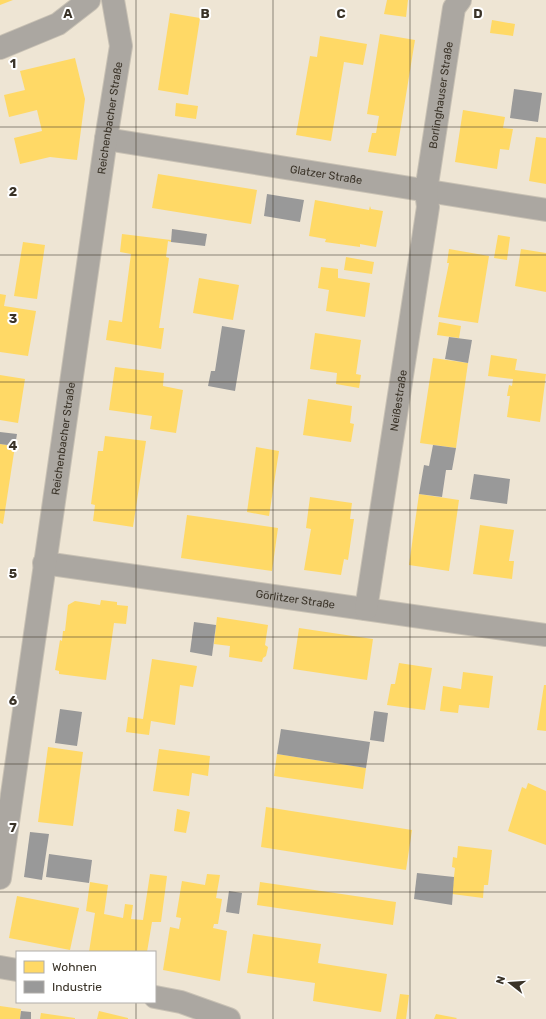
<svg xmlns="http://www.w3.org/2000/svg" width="546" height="1019" font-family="Rubik,sans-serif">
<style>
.homes{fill:#ffd966}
.industry{fill:#999}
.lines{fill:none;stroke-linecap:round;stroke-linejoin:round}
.minor-casing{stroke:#c8c1b4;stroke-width:24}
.tertiary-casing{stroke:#c8c1b4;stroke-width:24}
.minor{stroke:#aba7a1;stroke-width:22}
.tertiary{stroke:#aba7a1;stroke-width:22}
.grid{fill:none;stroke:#3a3328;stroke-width:1;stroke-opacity:0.55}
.labels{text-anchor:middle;stroke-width:4;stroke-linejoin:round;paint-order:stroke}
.street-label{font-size:11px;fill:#3a3328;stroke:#fff}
.grid-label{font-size:13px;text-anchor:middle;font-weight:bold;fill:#3a3328;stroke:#fff;stroke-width:4;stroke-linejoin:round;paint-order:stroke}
</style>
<rect width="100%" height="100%" fill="#eee5d4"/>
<g class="homes">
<path d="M0 0H13L0 5Z"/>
<path d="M387 0H408L406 17 384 14Z"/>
<path d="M170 13 200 18 188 95 158 90Z"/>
<path d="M492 20 515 24 513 36 490 33Z"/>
<path d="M380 34 415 40 396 156 368 152 372 133H376L379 116 367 114Z"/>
<path d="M320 36 367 44 363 65 344 62 331 141 296 135 310 56 317 57Z"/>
<path d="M75 58 85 99 77 160 50 157 20 164 14 138 42 131 37 110 9 117 4 95 25 90 20 71Z"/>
<path d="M176 103 198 106 196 119 175 116Z"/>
<path d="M463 110 505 117 503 128 513 129 509 150 500 149 497 169 455 162Z"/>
<path d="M536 137 546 138V184L529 181Z"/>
<path d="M158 174 257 190 251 224 152 208Z"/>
<path d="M315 200 369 210 370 206 371 209 383 211 376 247 360 244V247L325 242 326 239 309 236Z"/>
<path d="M122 234 171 240V242L168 241 166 257 169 258 159 328H164L161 349 106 340 109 320 122 322 131 254 120 252Z"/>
<path d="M498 235 510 237 507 260 494 258Z"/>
<path d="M23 242 45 245 37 299 14 296Z"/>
<path d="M449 249 489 256 478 323 438 317 449 263H447Z"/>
<path d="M521 249 546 253V292L515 286Z"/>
<path d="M346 257 374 262 372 274 344 270Z"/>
<path d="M321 267 338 269V278L370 283 365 317 326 311 329 290 318 288Z"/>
<path d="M199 278 239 285 233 320 193 313Z"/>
<path d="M0 294 6 295 4 306 36 311 28 356 0 352Z"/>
<path d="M439 322 461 326 459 338 437 335Z"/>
<path d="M315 333 361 340 356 374 361 375 359 388 336 384 337 373 310 369Z"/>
<path d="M491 355 517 359 515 370 546 374 540 422 507 417 510 396H507L509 385 512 386 513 379 488 376Z"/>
<path d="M433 358 468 363 456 448 420 443Z"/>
<path d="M115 367 164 373 163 386 183 390 176 433 150 429 152 416 109 410Z"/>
<path d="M0 375 25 379 18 423 0 420Z"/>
<path d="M308 399 352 406 350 423 354 424 351 442 303 435Z"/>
<path d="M105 436 146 441 133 527 93 521 95 505 91 504 98 451H103Z"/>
<path d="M0 444 15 446 3 524 0 523Z"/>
<path d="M256 447 279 451 269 516 247 512Z"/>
<path d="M419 494 459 500 449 571 409 565Z"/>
<path d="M310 497 352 503 350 519H354L348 560 344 559 341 575 304 570 311 529 306 528Z"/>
<path d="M187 515 278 528 272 571 181 558Z"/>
<path d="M480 525 514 530 509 561H514L512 579 473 574Z"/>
<path d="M101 600 117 602V605L128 606 126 624 114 623 106 680 59 674V671L55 670 60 640 62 641 63 631H65L68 605 75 601 100 605Z"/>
<path d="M217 617 268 625 265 645 268 647 266 656 263 658 262 662 229 657 230 646 214 644Z"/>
<path d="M299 628 373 639 367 680 293 669Z"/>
<path d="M152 659 197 666 193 687 180 685 175 725 151 721 149 735 126 732 128 717 143 719Z"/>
<path d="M399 663 432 668 425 710 387 705 391 684H395Z"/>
<path d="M463 672 493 676 489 708 459 705 458 713 440 711 443 686 461 689Z"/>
<path d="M544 685H546V731L537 730Z"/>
<path d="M48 747 83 752 73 826 38 822Z"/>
<path d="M159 749 210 756 208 776 192 773 189 796 153 791Z"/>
<path d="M277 754 366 768 363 789 274 776Z"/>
<path d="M528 783 546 791V845L508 831 522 787 526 789Z"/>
<path d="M266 807 412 830 406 870 261 847Z"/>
<path d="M177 809 190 812 186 833 174 831Z"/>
<path d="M458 846 492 850 488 885H484L483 898 452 894 455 868 452 867 453 857 457 858Z"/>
<path d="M150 874 167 876 161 922H152L147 952H89L95 913 86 911 90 882 108 885 104 914 123 918 125 904 133 905 131 919 143 920Z"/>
<path d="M207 874 220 875 216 898 222 899 218 924H214L213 928 227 931 220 981 163 970 170 927 179 929 181 918 176 917 182 881 205 885Z"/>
<path d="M260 882 396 902 393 925 257 905Z"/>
<path d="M17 896 79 908 70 950 9 938Z"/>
<path d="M253 934 321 944 318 963 387 974 381 1012 313 1001 315 983 247 973Z"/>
<path d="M400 994 409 995 406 1019H396Z"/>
<path d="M0 1006 21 1009 20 1019H0Z"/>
<path d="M99 1011 128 1018V1019H97Z"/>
<path d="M41 1013 75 1018V1019H40Z"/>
<path d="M436 1014 457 1018 456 1019H434Z"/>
</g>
<g class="industry">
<path d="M514 89 542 93 538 122 510 118Z"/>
<path d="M267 194 304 200 300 222 264 216Z"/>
<path d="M172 229 207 234 205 246 171 242Z"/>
<path d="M222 326 245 330 235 391 208 386 211 371H215Z"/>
<path d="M449 337 472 340 468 363 445 359Z"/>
<path d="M0 432 17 434 15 446 0 444Z"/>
<path d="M433 445 456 448 452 470H446L442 497 419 494 424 465 429 466Z"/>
<path d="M474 474 510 479 507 504 470 499Z"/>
<path d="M194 622 216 625 212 656 190 652Z"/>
<path d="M60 709 82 712 77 746 55 743Z"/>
<path d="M374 711 388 713 384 742 370 740Z"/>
<path d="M281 729 370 742 366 768 277 754Z"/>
<path d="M30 832 49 834 42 880 24 877Z"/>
<path d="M49 854 92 860 89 883 46 877Z"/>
<path d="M417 873 454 877 452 905 414 899Z"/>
<path d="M229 891 242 893 239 914 226 912Z"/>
<path d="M21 1011 31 1012V1019H20Z"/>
</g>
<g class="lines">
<g class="minor-casing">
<g id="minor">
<path id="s1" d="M106 139 546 210"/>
<path id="s2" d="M44 563 546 635"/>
<path id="s3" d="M366 609 428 207 426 191 454 8 460 0"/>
<path id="s4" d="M0 878 106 139 121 46 113 0"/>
</g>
</g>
<g class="tertiary-casing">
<g id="tertiary">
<path d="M0 48 58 24 89 0"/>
<path d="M0 967 17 970"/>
<path d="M155 997 181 1002 229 1019"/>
</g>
</g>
<use href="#minor" class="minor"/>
<use href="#tertiary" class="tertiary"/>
</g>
<path class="grid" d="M136 0V952M273 0V1019M410 0V1019M0 127H546M0 255H546M0 382H546M0 510H546M0 637H546M0 764H546M0 892H546M136 1002V1019"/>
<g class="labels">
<g class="street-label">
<text dy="4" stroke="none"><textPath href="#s3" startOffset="520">Borlinghauser Straße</textPath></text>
<text dy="4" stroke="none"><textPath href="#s4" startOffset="768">Reichenbacher Straße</textPath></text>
<text dy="4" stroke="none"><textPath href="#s1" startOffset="223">Glatzer Straße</textPath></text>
<text dy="4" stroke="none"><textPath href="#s3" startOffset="211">Neißestraße</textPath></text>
<text dy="4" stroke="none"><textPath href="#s4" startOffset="444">Reichenbacher Straße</textPath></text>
<text dy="4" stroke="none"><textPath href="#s2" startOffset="254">Görlitzer Straße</textPath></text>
</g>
</g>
<g class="grid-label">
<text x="68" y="18">A</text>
<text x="205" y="18">B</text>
<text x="341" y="18">C</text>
<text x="478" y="18">D</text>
<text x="13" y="68">1</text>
<text x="13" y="196">2</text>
<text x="13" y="323">3</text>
<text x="13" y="450">4</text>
<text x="13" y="578">5</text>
<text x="13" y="705">6</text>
<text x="13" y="832">7</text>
</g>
<rect x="16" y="951" width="140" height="52" fill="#ffffff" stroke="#b0ada9"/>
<rect x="24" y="961" width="20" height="12" fill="#ffd966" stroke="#b0ada9"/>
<text x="52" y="971" font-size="12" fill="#3a3328">Wohnen</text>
<rect x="24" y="981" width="20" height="12" fill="#999999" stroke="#b0ada9"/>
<text x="52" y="991" font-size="12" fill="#3a3328">Industrie</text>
<g transform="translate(510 983) rotate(287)" stroke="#ffffff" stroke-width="3" paint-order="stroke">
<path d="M0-3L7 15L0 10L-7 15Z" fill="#3a3328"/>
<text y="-6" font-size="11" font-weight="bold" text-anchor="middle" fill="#3a3328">N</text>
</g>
</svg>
